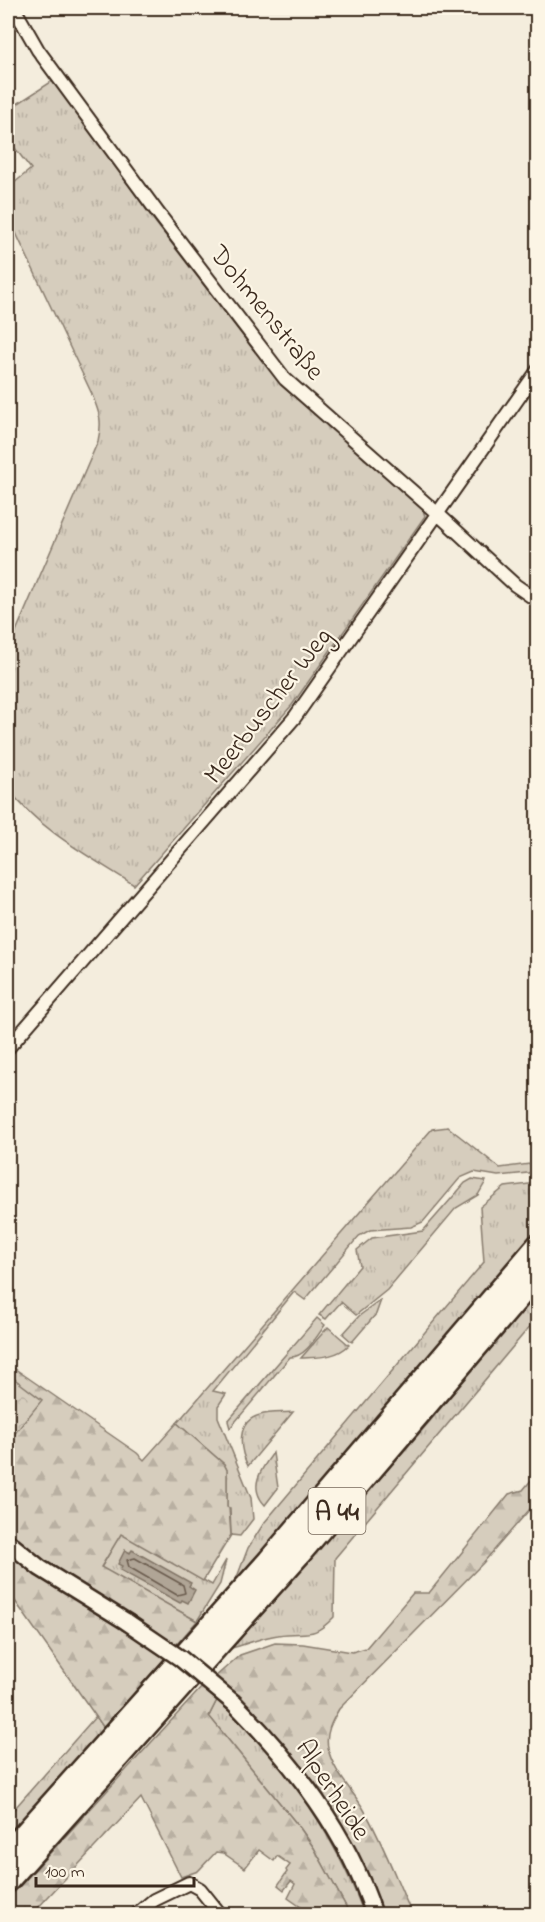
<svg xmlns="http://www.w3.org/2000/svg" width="545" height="1922" font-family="'Indie Flower',sans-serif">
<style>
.grass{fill:url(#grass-tufts);stroke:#887c6e;stroke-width:1.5}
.forest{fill:url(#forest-firs);stroke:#887c6e;stroke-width:1.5}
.park{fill:url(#park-crowns);stroke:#887c6e;stroke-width:1.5}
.water{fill:#b0a596;stroke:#817466;stroke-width:1.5}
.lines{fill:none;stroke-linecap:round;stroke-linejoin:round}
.shore{stroke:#6a5b4e;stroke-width:1.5}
.minor-casing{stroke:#3b2a1e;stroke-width:16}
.tertiary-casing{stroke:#3b2a1e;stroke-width:20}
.motorway-casing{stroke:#3b2a1e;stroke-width:27}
.minor{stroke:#fcf5e5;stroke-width:12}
.tertiary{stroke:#fcf5e5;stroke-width:15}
.motorway{stroke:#fcf5e5;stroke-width:22}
.tertiary-bridge-casing{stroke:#3b2a1e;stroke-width:20;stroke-linecap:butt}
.tertiary-bridge{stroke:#fcf5e5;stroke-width:15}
.labels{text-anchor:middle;stroke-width:4.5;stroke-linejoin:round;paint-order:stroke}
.shield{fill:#fcf5e5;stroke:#75675a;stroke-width:1.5}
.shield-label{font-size:26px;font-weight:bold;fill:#3b2a1e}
.street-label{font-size:27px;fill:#3b2a1e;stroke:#fcf5e5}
</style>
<defs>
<pattern id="grass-tufts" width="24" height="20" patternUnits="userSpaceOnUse" patternTransform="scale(1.5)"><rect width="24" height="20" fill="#d6cdbd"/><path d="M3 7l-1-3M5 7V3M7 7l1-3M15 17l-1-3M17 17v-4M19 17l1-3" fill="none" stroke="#b9b0a2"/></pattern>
<pattern id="forest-firs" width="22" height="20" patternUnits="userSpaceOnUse" patternTransform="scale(1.5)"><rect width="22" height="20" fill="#d6cdbd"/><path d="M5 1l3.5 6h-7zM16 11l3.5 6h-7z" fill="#b9b0a2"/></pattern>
<pattern id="park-crowns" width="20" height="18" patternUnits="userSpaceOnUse" patternTransform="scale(1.5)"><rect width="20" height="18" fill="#d6cdbd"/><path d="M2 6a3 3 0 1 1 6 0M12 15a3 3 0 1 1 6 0" fill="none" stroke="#b9b0a2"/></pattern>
</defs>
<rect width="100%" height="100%" fill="#f4eddd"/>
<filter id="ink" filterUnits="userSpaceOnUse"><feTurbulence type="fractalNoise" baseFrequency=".0167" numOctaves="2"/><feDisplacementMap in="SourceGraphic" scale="12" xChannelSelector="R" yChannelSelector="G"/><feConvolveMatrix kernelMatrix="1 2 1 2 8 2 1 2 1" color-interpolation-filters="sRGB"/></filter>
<g filter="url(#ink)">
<g class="grass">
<path d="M54 80 156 223 282 386 421 505 425 516 292 705 134 885C92 858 37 829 8 788V650L98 441C103 420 99 412 91 392L8 216V188L31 169 8 139V110Z"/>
<path d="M448 1127 500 1168 537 1163V1172L498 1176 474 1172 460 1178 423 1222 411 1227 370 1230 359 1236 305 1300 294 1292 213 1391 226 1394 218 1406V1417L251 1498 253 1519 240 1536 231 1535 230 1508H227V1470L224 1464 177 1423 432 1129Z"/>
<path d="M472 1179 486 1181 478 1195 456 1208 387 1290 356 1315 341 1302 326 1319 319 1315 360 1266 357 1250 372 1238 423 1231 465 1183Z"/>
<path d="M537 1183V1231L227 1595 234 1585 248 1548 264 1523 484 1262 480 1207 505 1187Z"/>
<path d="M537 1290V1318L335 1558 334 1617C311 1641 306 1630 278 1635 263 1637 247 1644 232 1648L430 1421Z"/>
<path d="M381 1300 376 1314 352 1342 343 1334 359 1316Z"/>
<path d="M317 1318 325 1325C317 1336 305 1358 290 1357L230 1428 228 1421Z"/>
<path d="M328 1327 349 1345C336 1358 319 1357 301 1358Z"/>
<path d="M293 1412 248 1466C239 1449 236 1421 260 1415 270 1412 282 1413 293 1412Z"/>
<path d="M273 1453 278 1488 265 1505C248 1487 261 1469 273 1453Z"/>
<path d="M121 1533 212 1585 226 1560 220 1584 197 1621 101 1568Z"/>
<path d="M217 1700C281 1756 335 1834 364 1914H350L314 1848 300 1828 209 1716Z"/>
<path d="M96 1716 104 1728 8 1837V1816Z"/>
</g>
<g class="forest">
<path d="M8 1364 137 1453 144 1460 177 1423 224 1464 227 1470V1507L229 1508 231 1535 203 1581 121 1534 101 1567 197 1621 104 1728 8 1591Z"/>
<path d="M537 1473V1501L483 1563 339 1709C332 1721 325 1733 328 1748 332 1770 352 1790 363 1808 383 1842 396 1879 412 1914H379L346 1840 215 1677 240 1655 275 1643 303 1644 352 1652 366 1648 413 1593H429L509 1494 523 1490Z"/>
<path d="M202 1687 217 1700 209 1716 300 1828 314 1848 350 1914H311L288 1898 295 1884 291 1881 284 1890 278 1885 287 1872 286 1870 290 1865 277 1856 274 1861 259 1850 245 1868 223 1853 216 1852 198 1871 181 1877 141 1798 32 1914H8V1899Z"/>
</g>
<path class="park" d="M8 1374 42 1400 8 1442Z"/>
<path class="water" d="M125 1550 130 1553 132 1550 191 1583 189 1586 195 1590 188 1603 182 1600 180 1603 120 1570 122 1566 118 1564Z"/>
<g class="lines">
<path class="shore" d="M135 1558 183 1585 185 1593 177 1595 129 1567 127 1560Z"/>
<g class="minor-casing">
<g id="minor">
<path d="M14 8 38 50 158 213 285 379 438 514 515 585 538 601"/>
<path d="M8 1048 295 717 538 370"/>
<path d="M137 1914 154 1900 189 1883 200 1889 220 1914"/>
</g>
</g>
<g class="tertiary-casing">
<g id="tertiary">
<path d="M8 1542 40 1568 127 1622"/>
<path d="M234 1703C293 1763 348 1833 374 1914"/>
</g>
</g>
<g class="motorway-casing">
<g id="motorway">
<path d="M8 1853 269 1561 538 1246"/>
<path d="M8 1880 299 1554 538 1274"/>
</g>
</g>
<use href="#minor" class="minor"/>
<use href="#tertiary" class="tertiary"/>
<use href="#motorway" class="motorway"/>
<g class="tertiary-bridge-casing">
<path id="tertiary-bridge" d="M127 1622 180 1658 234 1703"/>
</g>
<use href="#tertiary-bridge" class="tertiary-bridge"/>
</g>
</g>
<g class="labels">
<rect class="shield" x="308.5" y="1488" width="57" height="46" rx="4.5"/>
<g class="shield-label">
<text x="337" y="1520">A 44</text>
</g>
<g class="street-label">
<text transform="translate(268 312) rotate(51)" y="9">Dohmenstraße</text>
<text transform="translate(267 705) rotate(-52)" y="9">Meerbuscher Weg</text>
<text transform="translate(334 1789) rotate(57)" y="9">Alperheide</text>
</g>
</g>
<rect width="545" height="1922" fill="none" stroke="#fcf5e5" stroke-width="30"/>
<rect x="15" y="15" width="515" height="1892" fill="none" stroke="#3b2a1e" stroke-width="2" filter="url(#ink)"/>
<path d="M36 1877v9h158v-9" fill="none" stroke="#3b2a1e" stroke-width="3"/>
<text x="45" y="1877" font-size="18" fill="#3b2a1e" stroke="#fcf5e5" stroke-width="4.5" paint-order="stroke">100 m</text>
</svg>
